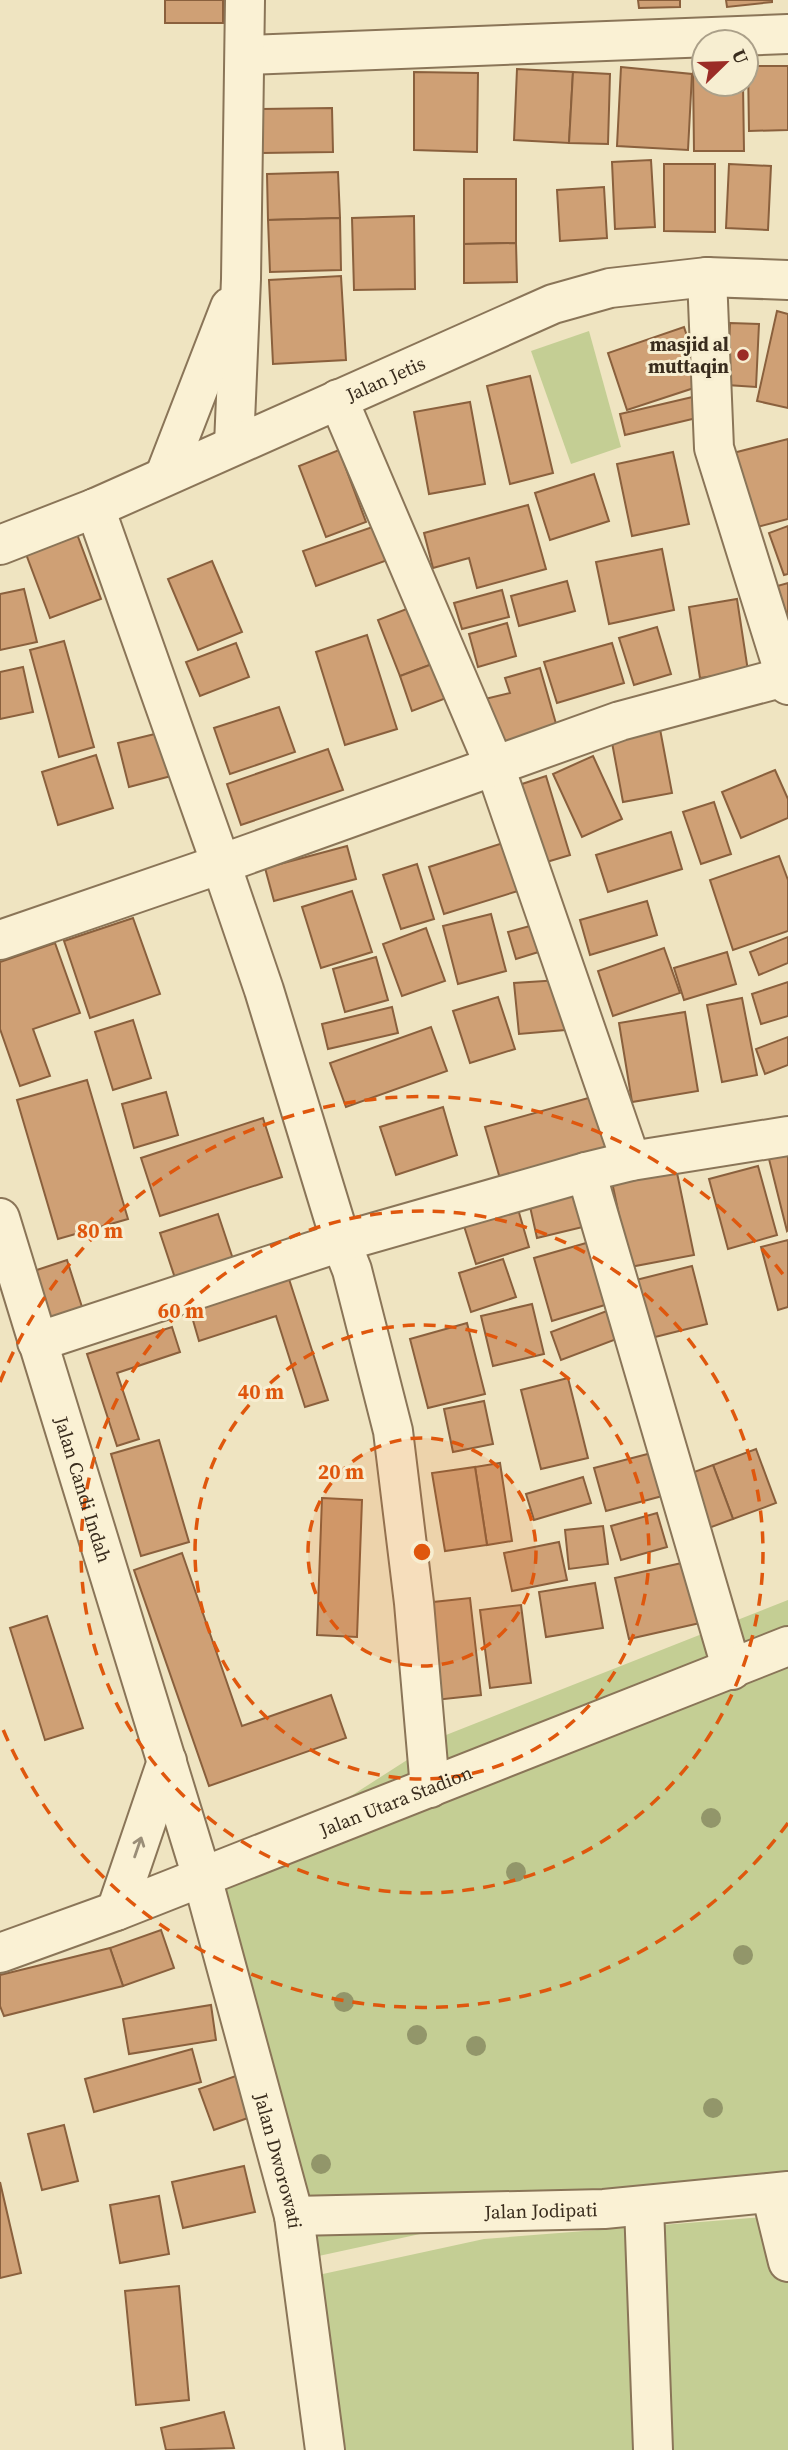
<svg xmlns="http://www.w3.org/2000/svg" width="788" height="2450" font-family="'Source Serif 4',serif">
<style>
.green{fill:#c4ce94}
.building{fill:#cfa075;stroke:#8a603d;stroke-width:2}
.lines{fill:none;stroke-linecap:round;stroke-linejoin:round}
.minor-casing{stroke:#8a7558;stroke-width:42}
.tertiary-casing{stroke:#8a7558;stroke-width:42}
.minor{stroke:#faf1d4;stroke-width:38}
.tertiary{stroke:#faf1d4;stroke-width:38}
.tree{fill:#92966a}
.oneway{stroke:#9a8e78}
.ring{fill:none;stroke:#df570d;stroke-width:3.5;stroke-dasharray:12 9}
.poi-dot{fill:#9b2c26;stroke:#f7eed1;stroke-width:2.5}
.labels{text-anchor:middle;stroke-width:6;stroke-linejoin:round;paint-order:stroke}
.poi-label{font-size:19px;font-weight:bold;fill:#392c1d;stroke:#f7eed1;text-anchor:end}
.street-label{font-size:19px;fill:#392c1d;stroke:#f7eed1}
.centre{fill:#df570d;stroke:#f7eed1;stroke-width:3.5}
.ring-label{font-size:21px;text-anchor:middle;font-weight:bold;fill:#df570d;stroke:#f7eed1;stroke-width:6;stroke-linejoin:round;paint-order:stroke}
</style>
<rect width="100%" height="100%" fill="#efe4c1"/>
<g class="green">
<path d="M589 331 621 447 571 464 531 351Z"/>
<path d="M788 1600V2184L600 2195 314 2257 217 1882 446 1735Z"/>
<path d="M788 2215V2450H346L309 2277 484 2239Z"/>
</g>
<g class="building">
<rect x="165" y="0" width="58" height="23"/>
<path d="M638 0H680V7L639 8Z"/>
<path d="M726 0H772V2L727 7Z"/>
<path d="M748 66H788V130L749 131Z"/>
<path d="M621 67 692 74 688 150 617 146Z"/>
<path d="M693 68H704V84H743L744 151H694Z"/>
<path d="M517 69 573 72 569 143 514 140Z"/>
<path d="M414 72 478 73 477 152 414 150Z"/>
<path d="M573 72 610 74 608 144 569 143Z"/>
<path d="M332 108 333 152 262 153 261 109Z"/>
<path d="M651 160 655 227 615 229 612 162Z"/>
<path d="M664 164H715V232L664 231Z"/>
<path d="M729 164 771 166 768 230 726 228Z"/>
<path d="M338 172 340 218 268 220 267 174Z"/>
<path d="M464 179H516V243L464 244Z"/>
<path d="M604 187 607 238 560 241 557 190Z"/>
<path d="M414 216 415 289 354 290 352 218Z"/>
<path d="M340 218 341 270 270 272 268 220Z"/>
<path d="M516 243 517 282 464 283V244Z"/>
<path d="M341 276 346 360 273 364 269 280Z"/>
<path d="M777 311 788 314V408L757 401Z"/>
<path d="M730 323 759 324 756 387 727 385Z"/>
<path d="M684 327 703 385 627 410 608 353Z"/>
<path d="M530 376 553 473 510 484 487 386Z"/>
<path d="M701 395 705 416 625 435 620 414Z"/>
<path d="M470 402 485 484 429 494 414 412Z"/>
<path d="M788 439V519L753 528 733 453Z"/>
<path d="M339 450 366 522 326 537 299 466Z"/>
<path d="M673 452 689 524 632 536 617 464Z"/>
<path d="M594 474 609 521 550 540 535 493Z"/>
<path d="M528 505 546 569 477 588 469 558 433 568 424 533Z"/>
<path d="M384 523 396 557 316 586 303 551Z"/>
<path d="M74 526 101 599 50 618 23 546Z"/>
<path d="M788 526V574L784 575 769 533Z"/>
<path d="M662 549 674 610 609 624 596 562Z"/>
<path d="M212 561 242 632 198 650 168 579Z"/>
<path d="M567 581 575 611 519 626 511 596Z"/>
<path d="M788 583V638L767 589Z"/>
<path d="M24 589 37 642 0 650V594Z"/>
<path d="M502 590 509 617 462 629 454 603Z"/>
<path d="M737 599 748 671 700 678 689 607Z"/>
<path d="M422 603 443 660 400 676 378 620Z"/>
<path d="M507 623 516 656 478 667 469 634Z"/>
<path d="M657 627 671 674 634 685 619 638Z"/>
<path d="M367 635 397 729 345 745 316 652Z"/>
<path d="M64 641 94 747 59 757 30 650Z"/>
<path d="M236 643 249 677 200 696 186 662Z"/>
<path d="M612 643 624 683 557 703 544 662Z"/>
<path d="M443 660 457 694 412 711 400 676Z"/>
<path d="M23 667 33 712 0 719V672Z"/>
<path d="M540 668 561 741 501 758 485 699 510 693 505 678Z"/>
<path d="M279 707 295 752 230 774 214 728Z"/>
<path d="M660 729 672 793 623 802 611 737Z"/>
<path d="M163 732 175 775 129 787 118 743Z"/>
<path d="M328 749 343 790 241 825 227 784Z"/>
<path d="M96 755 113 808 58 825 42 772Z"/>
<path d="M593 756 622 819 582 837 553 774Z"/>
<path d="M775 770 788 799V818L741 838 722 792Z"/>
<path d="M546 776 570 855 540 864 516 786Z"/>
<path d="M714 802 731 854 701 864 683 812Z"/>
<path d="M671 832 682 869 608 892 596 855Z"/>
<path d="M506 842 521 890 444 914 429 867Z"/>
<path d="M347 846 356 879 274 901 265 868Z"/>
<path d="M779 856 788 880V931L733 950 710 880Z"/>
<path d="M417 864 434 919 401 929 383 875Z"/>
<path d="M352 891 372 952 321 968 302 907Z"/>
<path d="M647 901 657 935 590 955 580 920Z"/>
<path d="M491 914 506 971 458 984 443 926Z"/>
<path d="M133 918 160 994 90 1018 64 941Z"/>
<path d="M537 924 545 950 516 959 508 932Z"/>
<path d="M426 928 445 981 402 996 383 944Z"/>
<path d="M788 937V963L759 975 750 952Z"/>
<path d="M55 943 80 1013 33 1029 50 1076 20 1086 0 1029V962Z"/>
<path d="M664 948 680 993 613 1016 598 971Z"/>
<path d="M727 952 736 984 684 1000 674 968Z"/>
<path d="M376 957 388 1000 345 1012 333 969Z"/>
<path d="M560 980 565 1030 519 1034 514 983Z"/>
<path d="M788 982V1016L761 1024 752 994Z"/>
<path d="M498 997 515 1049 470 1063 453 1011Z"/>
<path d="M742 998 757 1075 722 1082 707 1005Z"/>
<path d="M392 1007 398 1033 328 1049 322 1024Z"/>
<path d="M685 1012 698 1091 632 1102 619 1023Z"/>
<path d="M133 1020 151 1078 113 1090 95 1032Z"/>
<path d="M431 1027 447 1071 346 1107 330 1063Z"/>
<path d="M788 1037V1065L765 1074 756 1049Z"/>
<path d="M87 1080 128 1219 58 1239 17 1100Z"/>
<path d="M166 1092 178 1135 134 1148 122 1104Z"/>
<path d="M592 1097 608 1152 501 1182 485 1127Z"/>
<path d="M443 1107 457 1155 396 1175 380 1127Z"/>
<path d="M263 1118 282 1177 160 1216 141 1158Z"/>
<path d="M788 1154V1230L787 1231 769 1159Z"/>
<path d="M758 1166 777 1235 728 1249 709 1179Z"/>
<path d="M676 1168 694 1255 630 1267 612 1182Z"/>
<path d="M583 1189 591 1225 537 1238 529 1202Z"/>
<path d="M518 1209 529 1247 476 1264 464 1226Z"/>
<path d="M218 1214 234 1262 176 1281 160 1233Z"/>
<path d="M600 1239 618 1301 552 1321 534 1258Z"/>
<path d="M788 1240V1307L778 1310 761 1247Z"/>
<path d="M503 1259 516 1297 471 1312 459 1273Z"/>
<path d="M67 1260 83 1310 48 1322 31 1272Z"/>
<path d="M692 1266 707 1324 647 1339 632 1281Z"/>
<path d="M289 1279 328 1400 305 1407 276 1316 199 1341 190 1310Z"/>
<path d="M532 1304 544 1354 493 1366 481 1316Z"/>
<path d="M612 1309 622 1337 561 1360 551 1332Z"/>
<path d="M467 1323 485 1394 428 1408 410 1339Z"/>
<path d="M172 1327 180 1352 117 1373 139 1439 117 1446 87 1354Z"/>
<path d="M568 1378 588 1458 541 1469 521 1390Z"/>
<path d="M484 1401 493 1444 453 1452 444 1409Z"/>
<path d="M159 1440 189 1542 141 1556 111 1454Z"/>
<path d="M756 1449 776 1503 733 1519 713 1465Z"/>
<path d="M659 1451 670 1494 606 1511 594 1468Z"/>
<path d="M500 1463 512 1541 487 1545 475 1467Z"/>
<path d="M713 1465 733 1519 706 1529 686 1475Z"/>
<path d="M475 1467 487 1545 445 1551 432 1473Z"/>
<path d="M583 1477 591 1503 534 1520 526 1494Z"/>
<path d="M322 1498 362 1500 357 1637 317 1635Z"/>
<path d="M657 1513 667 1547 621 1560 611 1526Z"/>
<path d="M603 1526 608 1564 569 1569 565 1530Z"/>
<path d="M559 1542 567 1580 512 1591 504 1553Z"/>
<path d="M182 1553 242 1726 331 1695 346 1738 209 1786 134 1570Z"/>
<path d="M695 1560 709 1621 629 1639 615 1578Z"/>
<path d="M595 1583 603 1628 546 1637 539 1592Z"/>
<path d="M470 1598 481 1695 435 1700 424 1603Z"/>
<path d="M521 1605 531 1683 490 1688 480 1610Z"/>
<path d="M47 1616 83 1728 45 1740 10 1628Z"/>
<path d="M161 1930 174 1968 123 1986 110 1948Z"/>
<path d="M110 1948 123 1986 4 2016 0 2006V1975Z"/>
<path d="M211 2005 216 2040 129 2054 123 2019Z"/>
<path d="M192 2049 201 2082 94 2112 85 2079Z"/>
<path d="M247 2072 262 2113 214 2130 199 2089Z"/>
<path d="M64 2125 78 2181 42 2190 28 2134Z"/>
<path d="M244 2166 255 2212 183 2228 172 2182Z"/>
<path d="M0 2182 21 2273 0 2278Z"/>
<path d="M159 2196 169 2254 120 2263 110 2205Z"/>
<path d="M179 2286 189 2400 136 2405 125 2291Z"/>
<path d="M224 2412 234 2448 166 2450 161 2428Z"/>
</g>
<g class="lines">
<g class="minor-casing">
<g id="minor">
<path d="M246 55 788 34"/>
<path d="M707 277 714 448 788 685"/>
<path d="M338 399 495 767 631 1161"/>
<path d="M234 445 241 279 245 0"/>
<path d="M165 475 230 307"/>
<path d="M95 508 221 864 620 721 788 676"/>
<path id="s1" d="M0 545 95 508 553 304 610 288 707 277 788 280"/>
<path d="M0 940 221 864 264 990 341 1242 352 1270 393 1431 414 1603 430 1788"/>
<path d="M586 1172 732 1670"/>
<path d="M37 1342 341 1242 586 1172 631 1161 788 1136"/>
<path id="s2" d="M202 1877 294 2216 325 2450"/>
<path d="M771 2193 788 2262"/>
<path d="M644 2206 653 2450"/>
<path id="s3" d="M294 2216 604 2209 788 2191"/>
</g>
</g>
<g class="tertiary-casing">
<g id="tertiary">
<path id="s4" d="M0 1218 202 1877"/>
<path d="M116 1911 167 1761"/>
<path id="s5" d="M0 1953 116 1911 788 1646"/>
</g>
</g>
<use href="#minor" class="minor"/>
<use href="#tertiary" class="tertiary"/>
</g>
<g class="tree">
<circle cx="711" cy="1818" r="10"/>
<circle cx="516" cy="1872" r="10"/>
<circle cx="743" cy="1955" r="10"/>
<circle cx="344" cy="2002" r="10"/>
<circle cx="417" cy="2035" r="10"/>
<circle cx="476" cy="2046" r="10"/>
<circle cx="713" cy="2108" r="10"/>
<circle cx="321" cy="2164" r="10"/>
</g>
<defs><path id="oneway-shaft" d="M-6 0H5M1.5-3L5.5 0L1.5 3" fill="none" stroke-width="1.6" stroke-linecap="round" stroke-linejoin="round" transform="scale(1.75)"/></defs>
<use class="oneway" href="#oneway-shaft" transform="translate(138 1847) rotate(-71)"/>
<circle cx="422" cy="1552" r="114" fill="#df570d" fill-opacity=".12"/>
<g class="ring">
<circle cx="422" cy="1552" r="114"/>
<circle cx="422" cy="1552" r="227"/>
<circle cx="422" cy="1552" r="341"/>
<path d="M788 1823A455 455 0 0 1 0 1722M0 1382A455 455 0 0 1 788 1281"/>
</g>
<circle class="poi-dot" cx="743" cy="355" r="7"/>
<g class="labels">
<g class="poi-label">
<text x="729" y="351">masjid al<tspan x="729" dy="22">muttaqin</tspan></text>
</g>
<g class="street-label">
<text dy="7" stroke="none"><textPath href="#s1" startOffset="420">Jalan Jetis</textPath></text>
<text dy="7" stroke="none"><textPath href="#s4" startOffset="284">Jalan Candi Indah</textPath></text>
<text dy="7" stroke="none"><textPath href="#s5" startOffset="424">Jalan Utara Stadion</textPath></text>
<text dy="7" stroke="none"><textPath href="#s2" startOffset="294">Jalan Dworowati</textPath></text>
<text dy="7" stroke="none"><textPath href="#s3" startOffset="247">Jalan Jodipati</textPath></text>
</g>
</g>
<circle cx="422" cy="1552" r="10" class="centre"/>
<g class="ring-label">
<text x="100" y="1238">80 m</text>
<text x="181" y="1318">60 m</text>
<text x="261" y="1399">40 m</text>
<text x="341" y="1479">20 m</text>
</g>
<g transform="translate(725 63) rotate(67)"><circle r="33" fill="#f7eed1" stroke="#aba089" stroke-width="2"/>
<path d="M0-5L12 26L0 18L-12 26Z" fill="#9b2c26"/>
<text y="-10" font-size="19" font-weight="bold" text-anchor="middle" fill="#392c1d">U</text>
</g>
</svg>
